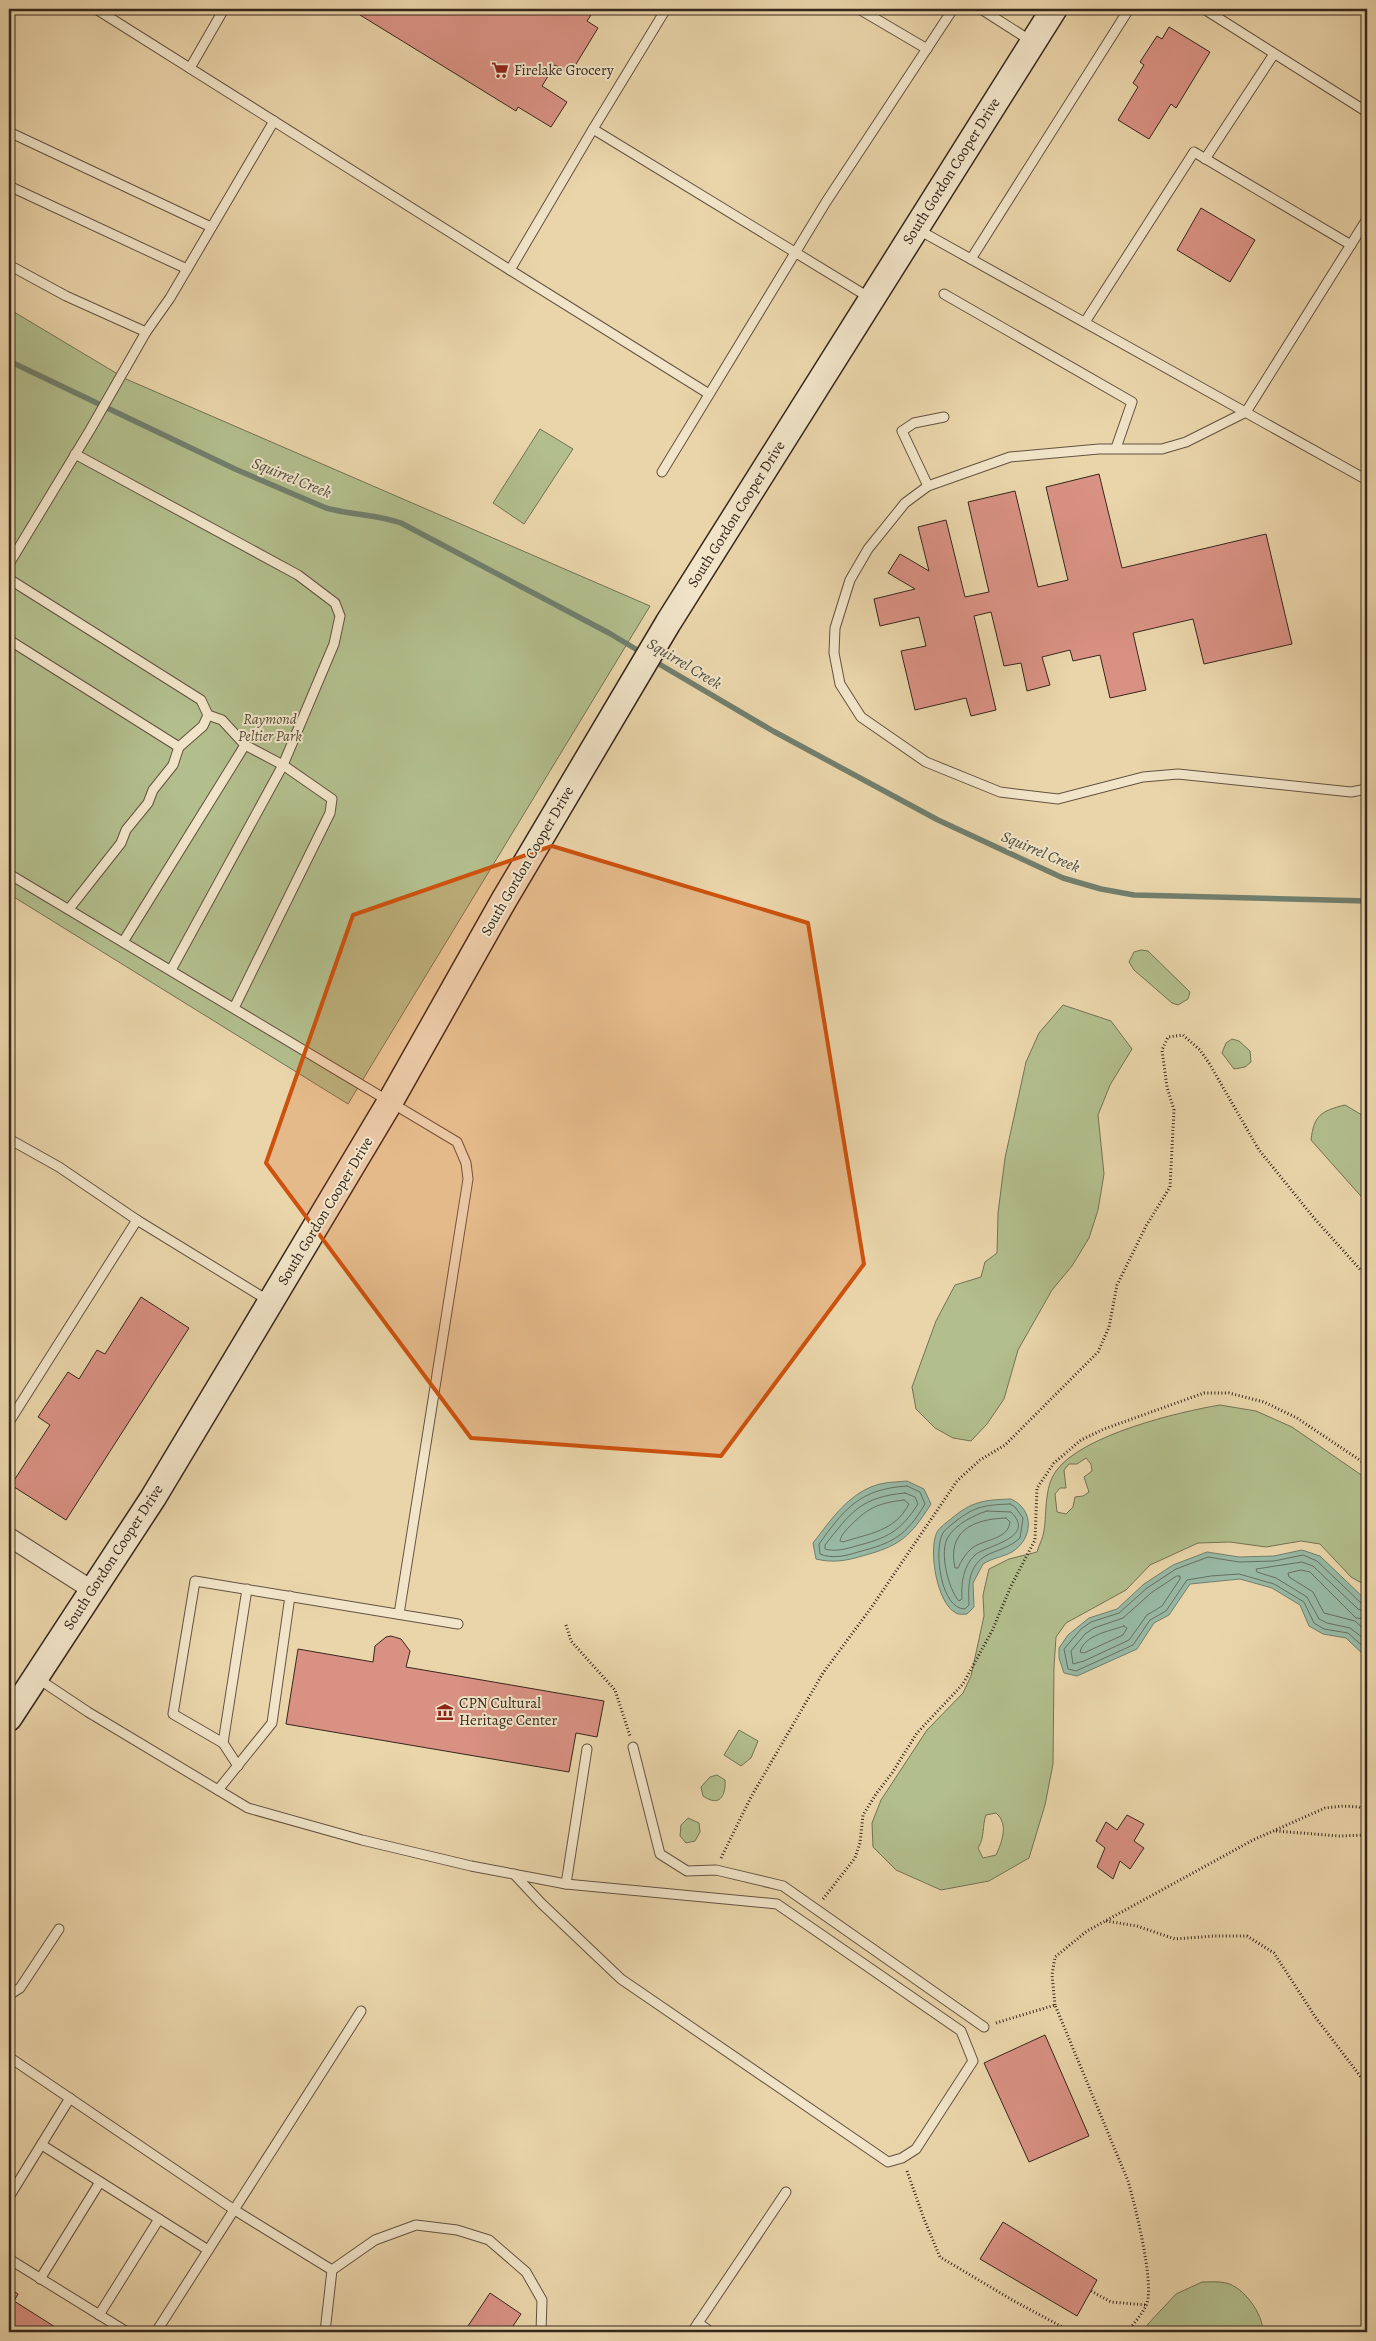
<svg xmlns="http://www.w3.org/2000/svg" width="1376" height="2341" font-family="Alegreya,serif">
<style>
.green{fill:#b2be8c;stroke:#747254;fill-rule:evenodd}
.water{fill:#98b9a5;stroke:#717f6e}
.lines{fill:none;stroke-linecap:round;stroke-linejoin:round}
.shore{stroke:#677060;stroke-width:1}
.stream{stroke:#717f6e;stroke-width:5.5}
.building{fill:#d99183;stroke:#36271c}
.service-casing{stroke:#635240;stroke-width:11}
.minor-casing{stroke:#635240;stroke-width:20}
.secondary-casing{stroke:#36271c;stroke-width:28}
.path{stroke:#36271c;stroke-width:3;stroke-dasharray:1 2.5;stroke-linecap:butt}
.service{stroke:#f1e4c8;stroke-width:9}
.minor{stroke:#f1e4c8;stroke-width:18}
.secondary{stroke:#f1e4c8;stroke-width:25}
.marked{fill:#cd520e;fill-opacity:0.2;stroke:#cd520e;stroke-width:4;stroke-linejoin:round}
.labels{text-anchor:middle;stroke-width:4;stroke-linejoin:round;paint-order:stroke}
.poi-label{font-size:15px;fill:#36271c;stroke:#f1e4c8;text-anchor:start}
.street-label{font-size:15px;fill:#36271c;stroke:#f1e4c8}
.park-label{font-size:15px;font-style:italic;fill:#554d38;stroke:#f1e4c8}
.water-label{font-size:16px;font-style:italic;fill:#4e4c3e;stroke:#f1e4c8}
</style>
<rect width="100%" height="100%" fill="#ead5aa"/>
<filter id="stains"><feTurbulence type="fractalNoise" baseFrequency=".004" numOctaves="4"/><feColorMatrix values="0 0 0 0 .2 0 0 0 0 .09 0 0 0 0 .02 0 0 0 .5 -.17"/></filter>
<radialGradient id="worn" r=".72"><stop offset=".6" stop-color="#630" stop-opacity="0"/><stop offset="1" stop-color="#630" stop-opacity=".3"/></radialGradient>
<g class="green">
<path d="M9 309 126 379 650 606 348 1104 9 894Z"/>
<path d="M540 429 573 449 524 524 493 503Z"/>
<path d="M1141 950 1148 951 1190 992 1188 999 1178 1005 1172 1003 1134 970 1129 962 1134 952Z"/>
<path d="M1063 1005 1111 1021 1132 1049 1110 1085 1098 1115 1104 1174 1098 1210 1089 1238 1072 1266 1052 1290 1018 1350 1004 1399 987 1424 971 1441 953 1438 935 1428 916 1409 912 1387 936 1321 955 1285 981 1277 985 1262 997 1253 998 1213 1005 1158 1026 1062 1039 1033Z"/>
<path d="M1232 1039 1239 1041 1250 1051 1251 1062 1245 1067 1234 1069 1222 1053 1226 1043Z"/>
<path d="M1345 1105 1367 1118V1203L1311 1140C1314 1115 1321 1111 1345 1105Z"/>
<path d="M1220 1405 1256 1411 1292 1427 1367 1479V1586L1351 1577 1320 1544 1301 1541 1266 1547 1230 1542 1198 1543 1150 1565 1126 1590 1066 1623 1056 1637 1054 1667 1053 1764 1045 1805 1029 1858 989 1881 941 1890 896 1870 873 1847 872 1823 881 1800 927 1730 963 1693 971 1676 984 1616 983 1595 989 1569 1009 1559 1037 1552C1039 1545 1043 1538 1044 1531 1047 1511 1044 1488 1056 1471 1082 1435 1178 1412 1220 1405ZM1086 1458 1091 1464 1092 1471 1084 1477 1089 1492 1083 1496 1075 1497 1073 1507 1066 1514 1057 1512 1055 1494 1060 1488H1066L1064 1470 1069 1464H1077ZM996 1813C1009 1824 1002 1842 996 1855L983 1858 978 1848C985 1837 982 1826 986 1815Z"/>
<path d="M739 1730 758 1741 751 1758 741 1766 724 1755Z"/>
<path d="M717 1775 725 1780C726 1797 719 1807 703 1796L701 1787 710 1777Z"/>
<path d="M688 1818 699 1823 700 1832 695 1841 686 1843 680 1836 681 1825Z"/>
<path d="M1202 2282C1210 2282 1219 2281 1226 2283 1244 2287 1263 2314 1263 2332H1144L1148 2324 1176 2294Z"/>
</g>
<g class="water">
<path d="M907 1481 924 1489 931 1504C910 1537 900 1546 862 1556 846 1561 832 1563 816 1559L813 1543C831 1520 849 1492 880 1484 888 1482 898 1482 907 1481Z"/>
<path d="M1011 1499C1035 1510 1033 1539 1012 1552 1003 1557 992 1558 983 1564L973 1583 974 1607 967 1614C963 1614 959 1615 956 1613 937 1604 928 1550 937 1532 940 1527 947 1522 951 1519 972 1501 984 1500 1011 1499Z"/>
<path d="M1302 1550 1320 1556 1367 1601V1658L1346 1638 1323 1634 1309 1626 1300 1605 1272 1588 1240 1579 1190 1584 1169 1615 1154 1623 1137 1649 1077 1676 1064 1673 1059 1658V1648L1068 1635 1089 1618 1117 1609 1144 1584 1173 1565 1207 1552 1239 1557 1274 1556Z"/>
</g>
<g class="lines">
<g class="shore">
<path d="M907 1486 920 1492 925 1504C906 1536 893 1543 858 1552 846 1556 832 1559 820 1554L819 1544C845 1508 860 1489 907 1486Z"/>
<path d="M905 1493 915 1497 918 1504C900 1532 887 1538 856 1546 846 1549 835 1552 825 1549V1545C851 1512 861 1497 905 1493Z"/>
<path d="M904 1500 909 1504C894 1532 870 1533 843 1542L840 1541C841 1535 846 1530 851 1525 869 1507 879 1503 904 1500Z"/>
<path d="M1010 1504 1015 1507 1023 1518 1020 1538C1010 1547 1001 1549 989 1554 968 1564 968 1585 969 1605L965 1609C941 1609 934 1552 942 1535 944 1530 951 1525 956 1521 975 1506 986 1505 1010 1504Z"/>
<path d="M987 1511 1011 1512C1037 1538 987 1545 975 1555 963 1566 961 1584 962 1599L959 1601C948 1589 939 1551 948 1537 956 1524 974 1515 987 1511Z"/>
<path d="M1006 1518 1010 1522C1008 1540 984 1539 972 1548 966 1553 961 1561 958 1568H955C947 1531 973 1519 1006 1518Z"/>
<path d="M1177 1576H1180V1579L1162 1606 1147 1615 1129 1640 1084 1661 1073 1664 1071 1651 1085 1634 1094 1628 1123 1618 1151 1593Z"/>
<path d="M1367 1606 1362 1604 1317 1561 1303 1555 1274 1561 1239 1562 1208 1557 1176 1569 1147 1588 1119 1613 1091 1622 1081 1629 1064 1649 1068 1669 1076 1671 1133 1645 1150 1620 1166 1611 1187 1580 1211 1576 1239 1574 1274 1584 1304 1602 1314 1623 1324 1629 1348 1633 1367 1650"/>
<path d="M1367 1612 1358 1609 1313 1566 1302 1562 1256 1569 1257 1572 1276 1578 1307 1597 1319 1619 1327 1623 1350 1628 1367 1641"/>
<path d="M1367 1619 1356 1618 1310 1572 1301 1570 1288 1573 1289 1577 1313 1592 1324 1613 1355 1621 1367 1632"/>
<path d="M1124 1626 1127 1628 1123 1635 1084 1653 1080 1652C1084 1635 1110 1631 1124 1626Z"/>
</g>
<g class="stream">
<path d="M9 361 235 469 326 508C351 515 376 514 401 523L609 633 644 654"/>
<path d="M654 661 773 731 938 820 1063 878 1101 889 1134 895 1367 901"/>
</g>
</g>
<g class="building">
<path d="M364 9H595L587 21 598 28 570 74 555 65 542 86 567 102 551 127 518 107 516 111 360 15Z"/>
<path d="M1169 27 1210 52 1176 108 1171 104 1149 139 1118 120 1138 87 1133 83 1144 65 1140 62 1157 36 1162 39Z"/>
<path d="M1201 208 1255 240 1230 282 1177 250Z"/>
<path d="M1099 474 1122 568 1266 534 1292 644 1204 664 1193 619 1133 633 1146 690 1110 698 1100 655 1073 661 1070 650 1042 657 1050 685 1027 691 1021 663 1004 666 991 612 974 616 996 710 971 716 966 698 915 710 901 651 926 646 919 617 880 626 874 599 915 589 888 573 900 554 929 571 918 527 946 520 965 597 989 592 968 502 1015 491 1038 587 1068 580 1046 487Z"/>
<path d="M141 1297 189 1328 66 1520 11 1485 50 1425 38 1417 68 1372 79 1379 97 1350 105 1354Z"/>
<path d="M391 1636 401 1639 410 1651 406 1667 604 1701 597 1737 576 1733 569 1772 286 1724 298 1649 373 1662 375 1646 386 1637Z"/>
<path d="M1127 1815 1144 1824 1134 1841 1144 1848 1130 1869 1120 1861 1113 1879 1097 1867 1105 1848 1096 1841 1106 1822 1117 1830Z"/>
<path d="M1045 2035 1089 2136 1029 2162 984 2063Z"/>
<path d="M1003 2222 1097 2280 1077 2316 980 2259Z"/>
<path d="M9 2288 18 2294 14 2301 63 2332H9Z"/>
<path d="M490 2293 521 2314 509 2332H464Z"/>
</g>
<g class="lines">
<g class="service-casing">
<g id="service">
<path d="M96 9 510 270 593 129"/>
<path d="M666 9 593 129 870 298"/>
<path d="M859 9 927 49"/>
<path d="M981 9 1031 41"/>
<path d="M1204 9 1367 112"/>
<path d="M190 68 224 9"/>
<path d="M9 132 211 227"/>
<path d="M1205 159 1274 54"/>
<path d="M9 186 187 269"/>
<path d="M1367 219 1246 412 1186 442 1162 449H1099L1010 457 928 486 905 503 868 549 850 580 835 628 834 653 840 684 861 717 926 762 1000 792 1058 799 1143 777 1178 774 1351 792 1367 789"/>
<path d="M917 229 1367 480"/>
<path d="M971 259 1129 9"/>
<path d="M9 265 66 296 146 332 170 298 274 121"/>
<path d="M510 270 709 394"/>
<path d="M944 294 1132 402 1116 448"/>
<path d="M1085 322 1194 152 1351 245"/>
<path d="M75 454 298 575 335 603 340 616 334 644 283 765 171 970"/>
<path d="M662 472 826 202 953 9"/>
<path d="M928 486 902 431 914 423 944 417"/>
<path d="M9 564 90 430 146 332"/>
<path d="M9 579 201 700 208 715 222 720 245 745 283 765 332 799 330 813 234 1008"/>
<path d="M9 640 179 747"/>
<path d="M9 874 457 1142 466 1163 468 1179 399 1614"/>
<path d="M69 909 121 843 126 830 148 803 153 790 173 765 179 747 203 726 208 715"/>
<path d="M123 942 245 745"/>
<path d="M9 1139 59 1167 137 1220"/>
<path d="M9 1422 137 1220 269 1301"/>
<path d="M37 1678 88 1712 248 1808 362 1840 471 1866 566 1884 587 1749"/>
<path d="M223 1743 173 1714 195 1581 458 1624"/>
<path d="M633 1747 660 1854 687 1871 716 1870 783 1886 984 2027"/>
<path d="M238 1766 223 1743 247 1589"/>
<path d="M218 1790 272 1723 290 1596"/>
<path d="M514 1874 541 1903 621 1979 888 2162 902 2158 916 2149 973 2061 961 2031 777 1904 566 1884"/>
<path d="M9 1995 20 1988 59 1929"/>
<path d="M9 2057 233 2209 332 2270"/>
<path d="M42 2145 208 2250"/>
<path d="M9 2197 70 2098"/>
<path d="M9 2259 127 2332"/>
<path d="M40 2279 100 2182"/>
<path d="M99 2315 159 2219"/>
<path d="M698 2323 711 2332"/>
<path d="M156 2332 361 2011"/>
<path d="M325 2332 332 2270 375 2240 416 2225 457 2230 489 2240 526 2272 542 2300 541 2332"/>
<path d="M692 2332 786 2192"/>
</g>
</g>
<g class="minor-casing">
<path id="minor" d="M9 1537 92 1590"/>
</g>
<g class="secondary-casing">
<path id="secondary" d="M9 1718 153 1498 252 1333 390 1102 504 900 668 623 1054 9"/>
</g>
<g class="path">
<path d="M566 1625 571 1641 615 1690 630 1736"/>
<path d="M1276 1831 1339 1836 1367 1835"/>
<path d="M721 1858 751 1797 823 1673 871 1608 957 1481 980 1460 1005 1445 1098 1352 1109 1327 1117 1285 1146 1226 1170 1187 1174 1110 1167 1087 1162 1050 1168 1037 1183 1035 1200 1050 1209 1063 1259 1150 1314 1218 1367 1277"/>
<path d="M823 1899 855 1858 860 1843 863 1815 876 1794 892 1773 917 1733 963 1684 992 1631 1011 1586 1035 1540 1037 1488 1054 1463 1081 1440 1104 1429 1204 1393H1229L1264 1402 1297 1418 1367 1465"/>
<path d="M1106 1921 1137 1926 1175 1939 1214 1936H1247L1274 1953 1316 2018 1367 2085"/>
<path d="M1055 2005 1052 1975 1055 1957 1087 1931 1253 1840 1325 1808 1343 1806 1359 1807 1367 1811"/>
<path d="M996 2023 1055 2005 1128 2181C1135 2205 1154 2281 1147 2303 1143 2314 1134 2322 1128 2332"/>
<path d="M907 2171 924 2219 940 2257 1014 2301 1068 2330 1069 2332"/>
<path d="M1091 2291 1111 2302 1146 2305"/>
</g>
<use href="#service" class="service"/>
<use href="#minor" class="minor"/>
<use href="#secondary" class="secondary"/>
</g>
<path class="marked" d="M552 846 808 923 864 1264 721 1456 471 1438 266 1163 353 915Z"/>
<defs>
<g id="supermarket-bare" transform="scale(1.35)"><path d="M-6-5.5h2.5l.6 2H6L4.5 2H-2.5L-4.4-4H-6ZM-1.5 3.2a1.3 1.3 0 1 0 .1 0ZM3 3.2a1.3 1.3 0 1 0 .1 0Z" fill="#8f2418" stroke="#f1e4c8" stroke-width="2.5" paint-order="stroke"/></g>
<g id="museum-bare" transform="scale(1.35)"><path d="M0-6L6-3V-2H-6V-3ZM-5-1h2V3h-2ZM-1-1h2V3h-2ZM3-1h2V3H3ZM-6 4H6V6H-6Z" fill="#8f2418" stroke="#f1e4c8" stroke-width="2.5" paint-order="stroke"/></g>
</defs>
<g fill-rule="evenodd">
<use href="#supermarket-bare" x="500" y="70"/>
<use href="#museum-bare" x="445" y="1712"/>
</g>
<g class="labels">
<g class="poi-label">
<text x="514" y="75">Firelake Grocery</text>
<text x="459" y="1708">CPN Cultural<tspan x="459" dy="17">Heritage Center</tspan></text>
</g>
<g class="street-label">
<text transform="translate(951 171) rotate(-58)" y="5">South Gordon Cooper Drive</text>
<text transform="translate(736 514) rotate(-58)" y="5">South Gordon Cooper Drive</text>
<text transform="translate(527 861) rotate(-60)" y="5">South Gordon Cooper Drive</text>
<text transform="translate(325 1211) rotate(-59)" y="5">South Gordon Cooper Drive</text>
<text transform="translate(113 1557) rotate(-57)" y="5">South Gordon Cooper Drive</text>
</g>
<g class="park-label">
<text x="270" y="724">Raymond<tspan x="270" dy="17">Peltier Park</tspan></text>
</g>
<g class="water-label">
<text transform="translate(292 477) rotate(22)" y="6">Squirrel Creek</text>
<text transform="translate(685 663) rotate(31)" y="6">Squirrel Creek</text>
<text transform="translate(1041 851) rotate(23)" y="6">Squirrel Creek</text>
</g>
</g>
<rect width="1376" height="2341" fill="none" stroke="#ead5aa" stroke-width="30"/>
<rect x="10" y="10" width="1356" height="2321" fill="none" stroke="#36271c" stroke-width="2.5"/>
<rect x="15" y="15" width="1346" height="2311" fill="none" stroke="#36271c"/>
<rect width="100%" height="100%" filter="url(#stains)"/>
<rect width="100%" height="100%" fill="url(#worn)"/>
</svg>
